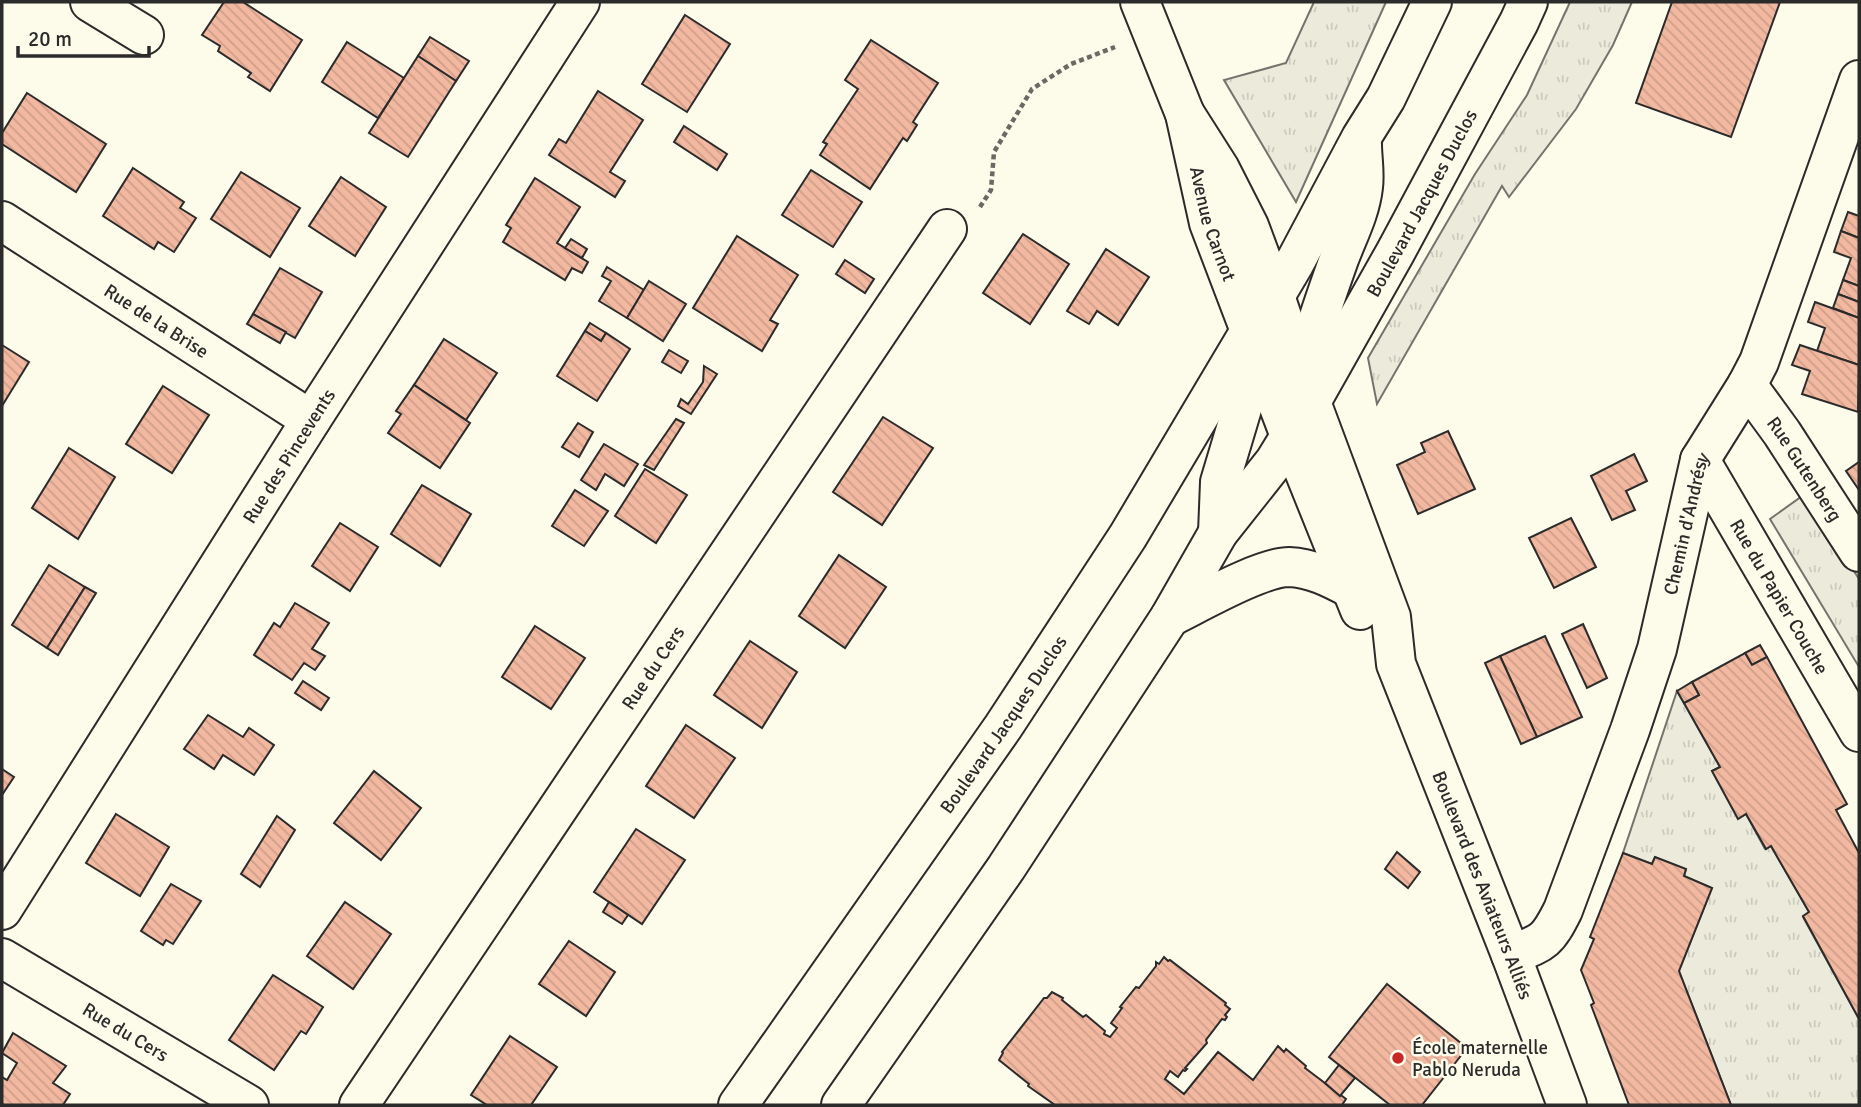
<svg xmlns="http://www.w3.org/2000/svg" width="1861" height="1107" font-family="Signika,sans-serif">
<style>
.grass{fill:url(#grass-tufts);stroke:#74746e;stroke-width:2}
.building{fill:url(#building-back-hatch);stroke:#2b2b2b;stroke-width:2}
.lines{fill:none;stroke-linecap:round;stroke-linejoin:round}
.street-casing{stroke:#2b2b2b;stroke-width:42}
.secondary-casing{stroke:#2b2b2b;stroke-width:42}
.primary-casing{stroke:#2b2b2b;stroke-width:42}
.path{stroke:#6a6964;stroke-width:4.5;stroke-dasharray:5 3.5;stroke-linecap:butt}
.street{stroke:#fdfbea;stroke-width:38}
.secondary{stroke:#fdfbea;stroke-width:38}
.primary{stroke:#fdfbea;stroke-width:38}
.poi-dot{fill:#c62828;stroke:#fdfbea;stroke-width:2.5}
.labels{text-anchor:middle;stroke-width:5;stroke-linejoin:round;paint-order:stroke}
.street-label{font-size:19px;fill:#2b2b2b;stroke:#fdfbea}
.poi-label{font-size:19px;fill:#2b2b2b;stroke:#fdfbea;text-anchor:start}
</style>
<defs>
<pattern id="grass-tufts" width="24" height="20" patternUnits="userSpaceOnUse" patternTransform="scale(1.75)"><rect width="24" height="20" fill="#ecebdb"/><path d="M3 7l-1-3M5 7V3M7 7l1-3M15 17l-1-3M17 17v-4M19 17l1-3" fill="none" stroke="#cbcabc"/></pattern>
<pattern id="building-back-hatch" width="6" height="6" patternUnits="userSpaceOnUse" patternTransform="scale(1.75)"><rect width="6" height="6" fill="#f2b8a0"/><path d="M-1 5l2 2M0 0l6 6M5-1l2 2" fill="none" stroke="#d09e8a"/></pattern>
</defs>
<rect width="100%" height="100%" fill="#fdfbea"/>
<g class="grass">
<path d="M1314 2H1386L1296 202 1224 80 1286 63Z"/>
<path d="M1570 2H1632L1613 45 1576 109 1509 197 1502 186 1377 404 1368 358 1475 174 1527 95Z"/>
<path d="M1805 494 1859 579V667L1770 519Z"/>
<path d="M1677 691 1720 767 1712 771 1738 818 1746 814 1765 849 1771 846 1809 912 1803 917 1859 1019V1105H1731L1679 971 1712 888 1684 876 1686 869 1655 857 1652 864 1623 853Z"/>
</g>
<g class="building">
<path d="M224 2H243L302 40 270 91 248 77 251 73 218 51 220 46 202 35Z"/>
<path d="M1672 2H1780L1731 137 1636 103Z"/>
<path d="M685 15 730 44 687 112 642 84Z"/>
<path d="M430 37 469 61 456 81 418 56Z"/>
<path d="M871 40 938 83 913 122 917 125 907 141 903 138 870 189 820 155 827 144 823 142 858 89 845 80Z"/>
<path d="M347 42 404 78 378 118 322 82Z"/>
<path d="M418 56 456 81 408 157 369 133Z"/>
<path d="M598 91 643 120 610 172 625 181 615 197 549 155 559 139 566 143Z"/>
<path d="M27 93 106 144 76 192 2 144V133Z"/>
<path d="M684 126 727 154 717 170 674 142Z"/>
<path d="M133 168 184 202 180 208 196 218 174 252 158 242 154 249 103 216Z"/>
<path d="M811 170 862 202 833 247 782 215Z"/>
<path d="M241 172 300 208 270 257 211 219Z"/>
<path d="M341 177 386 207 355 256 309 226Z"/>
<path d="M535 178 580 207 557 243 588 262 582 273 572 268 565 280 503 242 511 228 506 225Z"/>
<path d="M1848 212 1859 216V238L1841 231Z"/>
<path d="M1841 231 1859 238V286L1843 280 1851 258 1834 252Z"/>
<path d="M1023 234 1069 264 1030 324 983 293Z"/>
<path d="M737 236 798 275 770 320 778 324 762 351 693 308Z"/>
<path d="M571 239 587 249 582 258 565 248Z"/>
<path d="M1106 249 1149 277 1118 325 1097 311 1089 324 1067 311Z"/>
<path d="M845 260 874 279 865 293 836 274Z"/>
<path d="M607 267 644 290 627 318 599 301 611 281 602 276Z"/>
<path d="M280 268 322 292 295 338 253 314Z"/>
<path d="M1843 280 1859 286V302L1838 294Z"/>
<path d="M649 281 686 304 663 341 627 318Z"/>
<path d="M1838 294 1859 302V318L1833 308Z"/>
<path d="M1815 302 1859 318V365L1817 351 1825 328 1808 322Z"/>
<path d="M253 314 286 332 280 343 247 324Z"/>
<path d="M590 323 606 333 601 341 585 331Z"/>
<path d="M585 331 601 341 606 333 630 349 597 401 557 376Z"/>
<path d="M444 339 497 373 466 420 414 385Z"/>
<path d="M2 345 29 362 2 406Z"/>
<path d="M1800 345 1859 365 1858 412 1802 394 1810 371 1792 365Z"/>
<path d="M669 350 688 361 681 373 662 362Z"/>
<path d="M704 366 717 374 691 414 678 406 681 399 688 404 703 382Z"/>
<path d="M414 385 470 423 440 468 388 433 401 414 396 411Z"/>
<path d="M163 386 209 415 172 473 126 444Z"/>
<path d="M883 417 933 448 882 525 833 492Z"/>
<path d="M676 419 684 423 654 470 644 465Z"/>
<path d="M578 423 593 432 579 457 562 447Z"/>
<path d="M1448 431 1475 489 1418 514 1397 465 1425 452 1421 443Z"/>
<path d="M604 444 638 464 624 486 605 474 596 490 581 480Z"/>
<path d="M69 448 115 477 78 539 32 508Z"/>
<path d="M1634 454 1647 481 1626 491 1635 510 1612 520 1591 476Z"/>
<path d="M1859 462V490L1846 471Z"/>
<path d="M645 469 687 495 656 543 615 516Z"/>
<path d="M422 485 471 514 440 566 391 534Z"/>
<path d="M575 490 608 511 584 546 552 526Z"/>
<path d="M1571 518 1596 567 1554 588 1529 538Z"/>
<path d="M340 523 378 547 350 591 312 566Z"/>
<path d="M839 555 886 587 845 648 799 616Z"/>
<path d="M49 565 85 587 47 648 12 625Z"/>
<path d="M85 587 96 593 58 655 47 648Z"/>
<path d="M295 603 329 623 312 649 325 656 315 670 304 663 292 680 254 655 274 623 280 627Z"/>
<path d="M1583 624 1607 678 1587 688 1562 634Z"/>
<path d="M535 626 585 658 551 709 502 677Z"/>
<path d="M1545 636 1582 717 1537 737 1500 656Z"/>
<path d="M750 641 797 672 762 728 714 695Z"/>
<path d="M1760 645 1767 657 1752 665 1745 653Z"/>
<path d="M1745 653 1752 665 1767 657 1847 804 1836 810 1859 853V1019L1803 916 1809 912 1771 846 1766 849 1746 814 1738 819 1712 771 1720 767 1684 703 1699 695 1692 682Z"/>
<path d="M1500 656 1537 737 1521 744 1485 663Z"/>
<path d="M303 681 329 698 321 710 295 693Z"/>
<path d="M1692 682 1699 695 1684 703 1677 691Z"/>
<path d="M208 715 243 737 249 728 274 745 254 775 223 755 214 769 184 749Z"/>
<path d="M686 725 735 758 694 818 646 786Z"/>
<path d="M2 769 14 777 2 795Z"/>
<path d="M374 771 421 808 381 860 334 823Z"/>
<path d="M116 814 169 847 140 896 86 863Z"/>
<path d="M277 816 295 830 260 887 241 874Z"/>
<path d="M636 829 685 860 642 924 594 892Z"/>
<path d="M1397 852 1420 872 1408 888 1385 869Z"/>
<path d="M1623 853 1652 864 1655 857 1686 869 1684 876 1712 888 1679 971 1731 1105H1629L1591 1005 1594 1003 1581 970 1594 939 1590 937Z"/>
<path d="M171 884 201 901 173 944 166 940 163 945 141 931Z"/>
<path d="M345 902 391 934 353 989 307 956Z"/>
<path d="M609 902 628 915 622 924 603 912Z"/>
<path d="M569 941 615 972 586 1016 539 984Z"/>
<path d="M1164 957 1168 961 1170 960 1226 1003 1225 1005 1230 1009 1225 1015 1227 1017 1225 1020 1222 1019 1206 1040 1207 1043 1185 1068 1187 1069 1185 1071 1183 1070 1178 1077 1170 1071 1165 1079 1184 1094 1218 1052 1253 1080 1278 1046 1284 1052 1286 1049 1306 1066 1305 1068 1346 1099 1342 1105H1055L1028 1086 1029 1084 999 1060 1003 1053 1002 1052 1044 998H1047L1052 992 1063 998 1062 1000 1083 1017 1086 1015 1105 1031 1104 1034 1110 1037 1117 1028 1111 1023 1122 1008 1120 1007 1136 987 1139 988 1156 966V962L1159 964Z"/>
<path d="M273 975 323 1007 306 1034 301 1031 274 1070 229 1040Z"/>
<path d="M1387 984 1467 1048 1422 1105H1390L1329 1057Z"/>
<path d="M13 1033 66 1066 53 1083 70 1094 63 1105H4L2 1104V1077L7 1080 17 1063 2 1053Z"/>
<path d="M510 1036 557 1067 531 1105H487L471 1095Z"/>
<path d="M1339 1065 1355 1078 1340 1096 1325 1083Z"/>
</g>
<g class="lines">
<g class="street-casing">
<g id="street">
<path d="M90 2 144 35"/>
<path id="s1" d="M2 221 311 420"/>
<path id="s2" d="M1747 385 1782 433 1859 552"/>
<path id="s3" d="M1700 460 1859 732"/>
<path id="s4" d="M2 910 311 420 580 2"/>
<path id="s5" d="M1511 955C1544 942 1547 942 1563 910L1630 730 1657 649 1700 460 1747 385 1759 362 1859 80"/>
<path id="s6" d="M2 958 249 1105"/>
<path id="s7" d="M359 1105 947 229"/>
</g>
</g>
<g class="secondary-casing">
<g id="secondary">
<path id="s8" d="M1140 2 1185 114 1209 223 1290 436 1360 610"/>
<path id="s9" d="M1185 114 1220 169 1249 226 1275 296 1311 402 1391 617 1396 664 1511 955 1567 1105"/>
</g>
</g>
<g class="primary-casing">
<g id="primary">
<path d="M1296 405C1305 355 1322 307 1339 259 1348 235 1360 213 1363 187 1365 173 1362 158 1362 144"/>
<path d="M1218 533 1220 482 1264 335"/>
<path d="M1170 617C1197 604 1261 567 1289 567 1312 568 1331 578 1350 588"/>
<path id="s10" d="M738 1105 1003 727 1128 536 1250 331 1275 296 1294 264 1361 138 1386 98 1432 2"/>
<path id="s11" d="M841 1105 1006 868 1170 617 1218 533 1275 461 1311 402 1395 253 1519 22 1528 2"/>
</g>
</g>
<path class="path" d="M980 207 991 190 994 152 1032 89 1071 64 1115 47"/>
<use href="#street" class="street"/>
<use href="#secondary" class="secondary"/>
<use href="#primary" class="primary"/>
</g>
<circle class="poi-dot" cx="1398" cy="1058" r="7"/>
<g class="labels">
<g class="street-label">
<text dy="7" stroke="none"><textPath href="#s11" startOffset="1074">Boulevard Jacques Duclos</textPath></text>
<text dy="7" stroke="none"><textPath href="#s8" startOffset="234">Avenue Carnot</textPath></text>
<text dy="7" stroke="none"><textPath href="#s1" startOffset="184">Rue de la Brise</textPath></text>
<text dy="7" stroke="none"><textPath href="#s4" startOffset="537">Rue des Pincevents</textPath></text>
<text dy="7" stroke="none"><textPath href="#s2" startOffset="102">Rue Gutenberg</textPath></text>
<text dy="7" stroke="none"><textPath href="#s5" startOffset="478">Chemin d'Andrésy</textPath></text>
<text dy="7" stroke="none"><textPath href="#s3" startOffset="158">Rue du Papier Couche</textPath></text>
<text dy="7" stroke="none"><textPath href="#s7" startOffset="527">Rue du Cers</textPath></text>
<text dy="7" stroke="none"><textPath href="#s10" startOffset="464">Boulevard Jacques Duclos</textPath></text>
<text dy="7" stroke="none"><textPath href="#s9" startOffset="830">Boulevard des Aviateurs Alliés</textPath></text>
<text dy="7" stroke="none"><textPath href="#s6" startOffset="144">Rue du Cers</textPath></text>
</g>
<g class="poi-label">
<text x="1412" y="1054">École maternelle<tspan x="1412" dy="22">Pablo Neruda</tspan></text>
</g>
</g>
<rect width="1861" height="1107" fill="none" stroke="#2b2b2b" stroke-width="7"/>
<path d="M18 46v10h131v-10" fill="none" stroke="#2b2b2b" stroke-width="3.5"/>
<text x="28" y="46" font-size="21" fill="#2b2b2b" stroke="#fdfbea" stroke-width="5" paint-order="stroke">20 m</text>
</svg>
